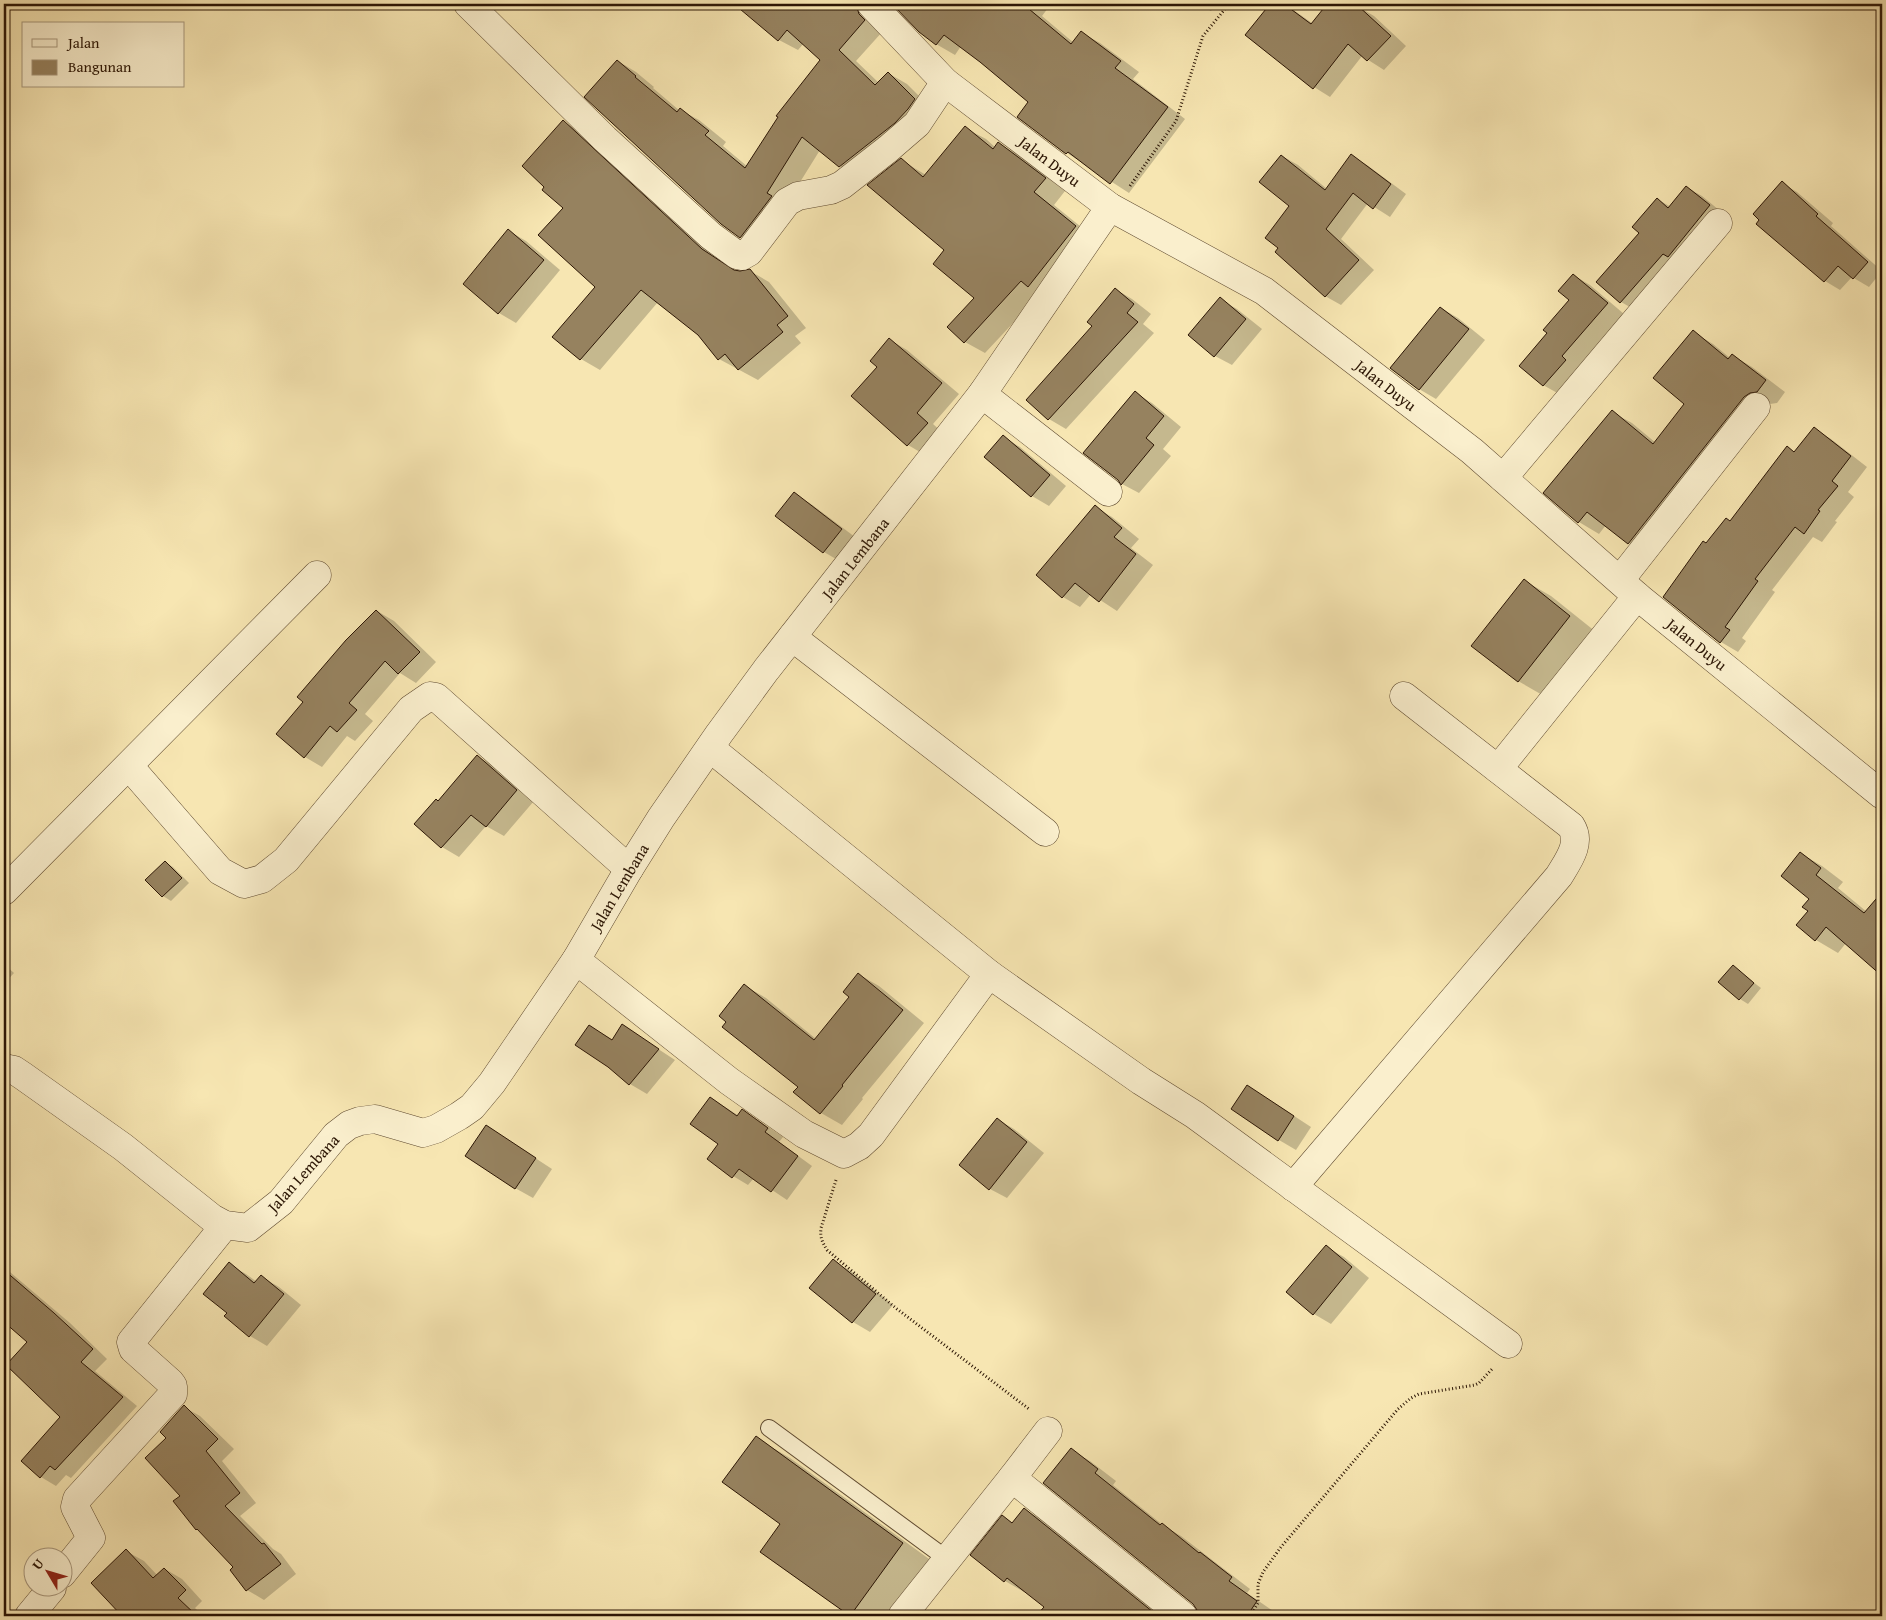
<svg xmlns="http://www.w3.org/2000/svg" width="1886" height="1620" font-family="'Gentium Book Plus',serif">
<style>
.shadow{fill:#0003}
.building{fill:#96825f;stroke:#2c1605}
.lines{fill:none;stroke-linecap:round;stroke-linejoin:round}
.service-casing{stroke:#5f4a30;stroke-width:18}
.minor-casing{stroke:#5f4a30;stroke-width:29}
.path{stroke:#2c1605;stroke-width:3;stroke-dasharray:1 2.5;stroke-linecap:butt}
.service{stroke:#faefcd;stroke-width:16}
.minor{stroke:#faefcd;stroke-width:28}
.labels{text-anchor:middle;stroke-width:4;stroke-linejoin:round;paint-order:stroke}
.street-label{font-size:16px;fill:#2c1605;stroke:#faefcd}
</style>
<rect width="100%" height="100%" fill="#f7e6b2"/>
<filter id="stains"><feTurbulence type="fractalNoise" baseFrequency=".004" numOctaves="4"/><feColorMatrix values="0 0 0 0 .2 0 0 0 0 .09 0 0 0 0 .02 0 0 0 .5 -.17"/></filter>
<radialGradient id="worn" r=".72"><stop offset=".6" stop-color="#630" stop-opacity="0"/><stop offset="1" stop-color="#630" stop-opacity=".3"/></radialGradient>
<g class="shadow">
<path d="M736 4H879L883 31 856 61 879 83 888 73 907 84 933 110 859 177 840 166 820 150 759 248 741 237 618 61 636 72 654 87 653 88 680 111V110L699 120 726 142 723 146 748 167 822 60 804 43 798 50 779 40Z"/>
<path d="M894 4H1051L1042 16 1074 43 1082 33 1100 43 1139 72 1133 79 1185 119 1129 193 1067 153 1030 102 961 46 955 55 936 44 920 31Z"/>
<path d="M1199 4H1216L1211 11Z"/>
<path d="M1271 4H1285L1312 23 1329 4H1343L1350 8 1357 6 1374 16 1406 46 1384 70 1362 56 1330 97 1314 87 1247 35Z"/>
<path d="M564 122 583 133 721 261 737 272 750 271 769 282 806 328 795 336 801 343 758 380 719 359 699 334 658 302 600 370 581 359 554 337 596 287 565 208Z"/>
<path d="M965 128 986 139 996 148 999 144 1019 155 1065 191 1054 205 1096 239 1041 293 985 353 965 342 976 298 946 250 901 160 926 175Z"/>
<path d="M1282 156 1298 165 1327 189 1351 156 1367 165 1406 194 1390 217 1368 203 1341 239 1374 270 1341 305 1325 296 1280 247 1290 206Z"/>
<path d="M1782 183 1797 192 1833 223 1831 226 1882 271 1869 287 1852 277 1840 290 1825 281 1758 224Z"/>
<path d="M1686 187 1702 196 1725 215 1637 311 1621 302 1598 282 1641 233 1657 199 1671 207Z"/>
<path d="M509 231 526 241 560 270 516 323 499 313Z"/>
<path d="M1573 275 1590 285 1624 314 1578 367 1582 370 1561 395 1543 385 1570 300Z"/>
<path d="M1115 289 1132 299 1151 314 1143 324 1154 333 1066 429 1049 419 1027 400 1094 326Z"/>
<path d="M1220 299 1237 309 1262 329 1232 365 1215 356Z"/>
<path d="M1441 308 1458 318 1485 340 1436 399 1419 389Z"/>
<path d="M1693 332 1713 344 1730 358 1732 355 1752 367 1785 392 1777 403 1770 404 1764 409 1649 555 1629 543 1606 525 1599 534 1579 522 1545 493 1612 412 1632 423 1656 443 1686 404Z"/>
<path d="M890 340 907 350 959 394 933 424 944 434 925 455 908 445 853 396 878 366Z"/>
<path d="M1135 393 1152 403 1181 427 1163 449 1171 456 1139 493 1122 484 1118 479Z"/>
<path d="M1814 429 1831 439 1867 467 1848 492 1854 497 1835 521 1837 522 1822 542 1813 537 1772 590 1775 592 1742 638 1746 641 1738 652 1721 642 1664 596 1707 544 1731 522 1787 448 1795 452Z"/>
<path d="M1003 437 1020 447 1066 486 1049 506 1032 496 985 457Z"/>
<path d="M794 494 811 504 859 540 841 562 824 552 777 516Z"/>
<path d="M1095 507 1112 517 1139 539 1131 548 1153 565 1117 611 1091 594 1080 607 1063 597 1038 575Z"/>
<path d="M1525 581 1551 596 1596 632 1544 696 1518 681 1473 645Z"/>
<path d="M377 611 394 621 436 662 416 683 400 673 365 714 373 721 355 741 347 736 322 767 305 757Z"/>
<path d="M477 756 494 766 534 801 504 836 486 826 459 857 442 847 415 824 439 802Z"/>
<path d="M1800 853 1822 866 1843 882 1838 888 1867 912 1882 894V974L1846 943 1838 953 1816 940 1798 925 1809 911 1810 899Z"/>
<path d="M165 862 173 867 189 883 171 901 163 896Z"/>
<path d="M4 964 14 973 4 984Z"/>
<path d="M1733 967 1761 988 1748 1004 1740 999Z"/>
<path d="M858 974 879 986 924 1023 862 1098 863 1099 842 1125 821 1113 795 1092 800 1086 745 986 766 998 816 1039 851 996Z"/>
<path d="M590 1026 613 1040 623 1026 675 1060 647 1094 630 1084Z"/>
<path d="M1248 1086 1311 1127 1296 1150 1279 1140Z"/>
<path d="M711 1098 739 1116 743 1111 758 1120 783 1137 779 1142 812 1166 787 1200 754 1178 748 1185 733 1176 720 1143Z"/>
<path d="M997 1119 1014 1129 1044 1153 1007 1198 990 1189Z"/>
<path d="M486 1126 552 1169 533 1198 515 1188Z"/>
<path d="M1326 1247 1344 1257 1369 1278 1331 1324 1314 1314Z"/>
<path d="M833 1261 851 1271 893 1305 870 1332 853 1322 811 1288Z"/>
<path d="M229 1264 246 1274 257 1282 262 1277 279 1287 301 1305 267 1346 250 1336 226 1316 229 1313Z"/>
<path d="M4 1267 70 1323 107 1359 95 1371 137 1406 71 1478 66 1475 56 1486 41 1477 23 1461 62 1417 28 1342 4 1320Z"/>
<path d="M184 1407 200 1416 234 1449 222 1461 256 1503 240 1516 273 1549 281 1554 296 1574 264 1600 247 1590 232 1570 235 1567 202 1532 197 1529 175 1501 181 1496 168 1438Z"/>
<path d="M756 1438 790 1458 936 1564 898 1616H850L761 1552 781 1524Z"/>
<path d="M1071 1450 1090 1461 1116 1481 1113 1485 1164 1526 1181 1536 1250 1589 1247 1593 1276 1613 1273 1616H1199V1609Z"/>
<path d="M1024 1509 1043 1520 1162 1616H1043L1040 1613 1046 1606 1025 1590 1024 1592 1005 1581 1003 1517 1013 1523Z"/>
<path d="M126 1551 144 1561 158 1576 165 1569 182 1579 202 1601 195 1608 203 1616H125L93 1583Z"/>
</g>
<g class="building">
<path d="M734 4H856L859 14 865 20 839 50 875 85 888 72 915 99 908 109 895 123 839 167 802 137 767 193 772 196 740 238 721 224 584 97 617 60 636 76 635 77 677 112 680 108 709 131 705 135 745 168 778 117 776 116 820 60 787 30 778 41Z"/>
<path d="M892 4H1023L1071 44 1081 31 1121 61 1115 68 1168 107 1110 184 1068 152 1066 154 1017 117 1028 102 980 62 944 35 936 45 919 32Z"/>
<path d="M1270 4H1284L1311 24 1327 4H1356L1391 36 1367 61 1348 44 1313 89 1245 35Z"/>
<path d="M563 120 702 249 734 270 740 271 750 269 788 316 777 325 783 332 738 370 725 354 718 360 698 335 641 290 580 360 552 337 595 287 538 235 563 208 542 190 544 187 522 166Z"/>
<path d="M965 126 993 149 998 142 1046 178 1034 192 1076 226 1028 287 1021 281 964 343 947 327 974 298 933 264 944 250 867 185 901 158 923 177Z"/>
<path d="M1351 154 1391 184 1373 209 1353 193 1326 229 1359 260 1325 297 1275 252 1278 248 1265 238 1289 206 1259 182 1281 155 1325 190Z"/>
<path d="M1782 181 1818 214 1816 216 1868 262 1853 279 1838 266 1824 282 1756 224 1759 220 1753 214Z"/>
<path d="M1686 186 1710 205 1668 257 1663 254 1620 303 1596 282 1639 233 1632 227 1657 198 1668 208Z"/>
<path d="M508 229 544 260 498 314 463 284Z"/>
<path d="M1573 274 1608 303 1562 356 1566 360 1543 386 1519 366 1547 333 1543 330 1569 300 1558 291Z"/>
<path d="M1115 288 1134 304 1127 313 1138 322 1048 420 1026 400 1092 326 1087 322Z"/>
<path d="M1220 297 1246 319 1214 357 1188 335Z"/>
<path d="M1440 307 1469 329 1419 390 1390 368Z"/>
<path d="M1693 330 1728 359 1732 354 1766 380 1757 392 1750 393 1744 397 1628 544 1587 512 1578 523 1543 493 1612 410 1653 444 1684 404 1653 378Z"/>
<path d="M889 338 942 383 917 413 928 423 907 446 851 396 877 367 870 361Z"/>
<path d="M1135 391 1164 416 1146 438 1154 445 1121 485 1118 480 1083 453Z"/>
<path d="M1814 427 1851 456 1832 481 1838 486 1818 510 1820 511 1804 534 1795 527 1755 579 1758 581 1725 627 1730 630 1720 643 1663 597 1703 541 1706 543 1726 518 1730 521 1787 446 1794 452Z"/>
<path d="M1003 435 1050 475 1031 497 984 457Z"/>
<path d="M794 492 842 529 823 553 775 516Z"/>
<path d="M1095 505 1122 528 1114 537 1136 554 1099 602 1075 583 1062 598 1036 575Z"/>
<path d="M1524 579 1570 616 1518 682 1471 646Z"/>
<path d="M376 610 420 652 398 674 385 661 349 703 357 710 337 732 330 726 304 758 276 734 303 702 297 697 346 640Z"/>
<path d="M477 755 517 790 486 827 471 815 441 848 414 824 436 799 438 801Z"/>
<path d="M1800 852 1821 868 1816 875 1864 913 1882 892V976L1826 927 1815 941 1796 925 1808 911 1802 907 1809 899 1781 876Z"/>
<path d="M165 861 182 878 162 897 145 880Z"/>
<path d="M1733 965 1754 983 1739 1000 1718 982Z"/>
<path d="M858 973 903 1010 842 1085 843 1086 820 1114 793 1092 798 1087 722 1027 726 1022 719 1016 744 984 814 1040 849 997 843 992Z"/>
<path d="M622 1024 659 1049 629 1085 608 1067 575 1045 589 1025 612 1040Z"/>
<path d="M1247 1085 1294 1116 1278 1141 1231 1109Z"/>
<path d="M710 1097 737 1116 742 1109 768 1128 765 1132 798 1156 771 1192 739 1169 732 1178 707 1159 718 1144 690 1124Z"/>
<path d="M997 1118 1027 1142 989 1190 959 1165Z"/>
<path d="M486 1125 536 1158 515 1189 465 1156Z"/>
<path d="M1326 1245 1352 1267 1313 1315 1286 1292Z"/>
<path d="M833 1259 876 1294 852 1323 809 1288Z"/>
<path d="M229 1262 254 1283 261 1275 284 1294 249 1337 224 1316 227 1313 203 1294Z"/>
<path d="M4 1270 54 1313 93 1349 81 1362 123 1397 55 1470 50 1466 40 1478 21 1461 60 1417 6 1365 27 1342 4 1322Z"/>
<path d="M184 1405 218 1439 206 1451 240 1493 225 1506 262 1544 264 1543 281 1564 246 1591 230 1570 233 1567 197 1529 196 1530 173 1501 180 1496 145 1458 166 1438 160 1432Z"/>
<path d="M756 1436 903 1543 850 1616 760 1552 780 1524 722 1482Z"/>
<path d="M1071 1448 1098 1469 1095 1473 1160 1525 1162 1523 1199 1553 1200 1552 1232 1577 1229 1581 1257 1601 1247 1616H1198L1197 1610 1193 1604 1043 1483Z"/>
<path d="M1024 1508 1158 1616H1036L1044 1607 1007 1578 1004 1582 970 1555 1002 1515 1012 1523Z"/>
<path d="M126 1549 153 1578 164 1568 186 1590 178 1598 197 1616H122L91 1583Z"/>
</g>
<g class="lines">
<g class="service-casing">
<path id="service" d="M769 1428 947 1559"/>
</g>
<g class="minor-casing">
<g id="minor">
<path d="M468 4 605 139 711 236 737 255 742 256 749 252 787 202 798 196 831 190 842 185 888 149 917 124 945 82"/>
<path d="M871 4 945 82 1110 207 1264 291 1472 451 1637 596 1882 795"/>
<path d="M982 394 1108 492"/>
<path d="M1503 478 1718 223"/>
<path d="M1620 580 1756 407"/>
<path d="M792 637 1045 832"/>
<path d="M710 748 989 974"/>
<path d="M129 766 220 871 244 884 262 879 286 860 411 709 430 696 436 697 629 869"/>
<path d="M1498 769 1637 596"/>
<path d="M4 891 317 575"/>
<path d="M576 960 729 1081 804 1134 844 1154 859 1146 871 1135 989 974 1141 1081 1195 1115 1508 1344"/>
<path d="M4 1068 14 1070 23 1076 123 1147 212 1218 225 1225 248 1228 281 1202 336 1135 349 1125 360 1121 375 1119 423 1133 436 1129 459 1116 472 1107 492 1083 576 960 629 869 661 818 719 734 766 670 982 394 1110 207"/>
<path d="M1293 1187 1559 876C1568 861 1582 843 1571 826L1404 696"/>
<path d="M1012 1478 1048 1431"/>
<path d="M62 1574 91 1538 75 1507 77 1499 173 1394V1386L170 1382 133 1349 131 1342 225 1225"/>
<path d="M29 1616 52 1588"/>
<path d="M902 1616 1012 1478 1183 1616"/>
</g>
</g>
<g class="path">
<path d="M1130 186 1176 121 1203 36 1229 4"/>
<path d="M836 1180 821 1228C820 1237 822 1242 827 1250L897 1309 1029 1409"/>
<path d="M1250 1616 1258 1603V1584L1263 1572 1281 1547 1398 1409 1411 1398 1419 1394 1475 1385 1479 1383 1493 1368"/>
</g>
<use href="#service" class="service"/>
<use href="#minor" class="minor"/>
</g>
<g class="labels">
<g class="street-label">
<text transform="translate(1050 161) rotate(37)" y="6">Jalan Duyu</text>
<text transform="translate(1386 385) rotate(38)" y="6">Jalan Duyu</text>
<text transform="translate(855 558) rotate(-52)" y="6">Jalan Lembana</text>
<text transform="translate(1697 644) rotate(39)" y="6">Jalan Duyu</text>
<text transform="translate(619 887) rotate(-59)" y="6">Jalan Lembana</text>
<text transform="translate(303 1173) rotate(-48)" y="6">Jalan Lembana</text>
</g>
</g>
<rect width="1886" height="1620" fill="none" stroke="#f7e6b2" stroke-width="20"/>
<rect x="5" y="5" width="1876" height="1610" fill="none" stroke="#2c1605" stroke-width="2.5"/>
<rect x="10" y="10" width="1866" height="1600" fill="none" stroke="#2c1605"/>
<rect x="22" y="22" width="162" height="65" fill="#faefcd" stroke="#a8987d"/>
<rect x="32" y="39" width="25" height="8" fill="#faefcd" stroke="#a8987d"/>
<text x="68" y="48" font-size="15" fill="#2c1605">Jalan</text>
<rect x="32" y="60" width="25" height="15" fill="#96825f" stroke="#a8987d"/>
<text x="68" y="72" font-size="15" fill="#2c1605">Bangunan</text>
<g transform="translate(48 1572) rotate(308)"><circle r="24" fill="#faefcd" stroke="#a8987d"/>
<path d="M0-4L9 19L0 12L-9 19Z" fill="#8f2418"/>
<text y="-8" font-size="14" font-weight="bold" text-anchor="middle" fill="#2c1605">U</text>
</g>
<rect width="100%" height="100%" filter="url(#stains)"/>
<rect width="100%" height="100%" fill="url(#worn)"/>
</svg>
